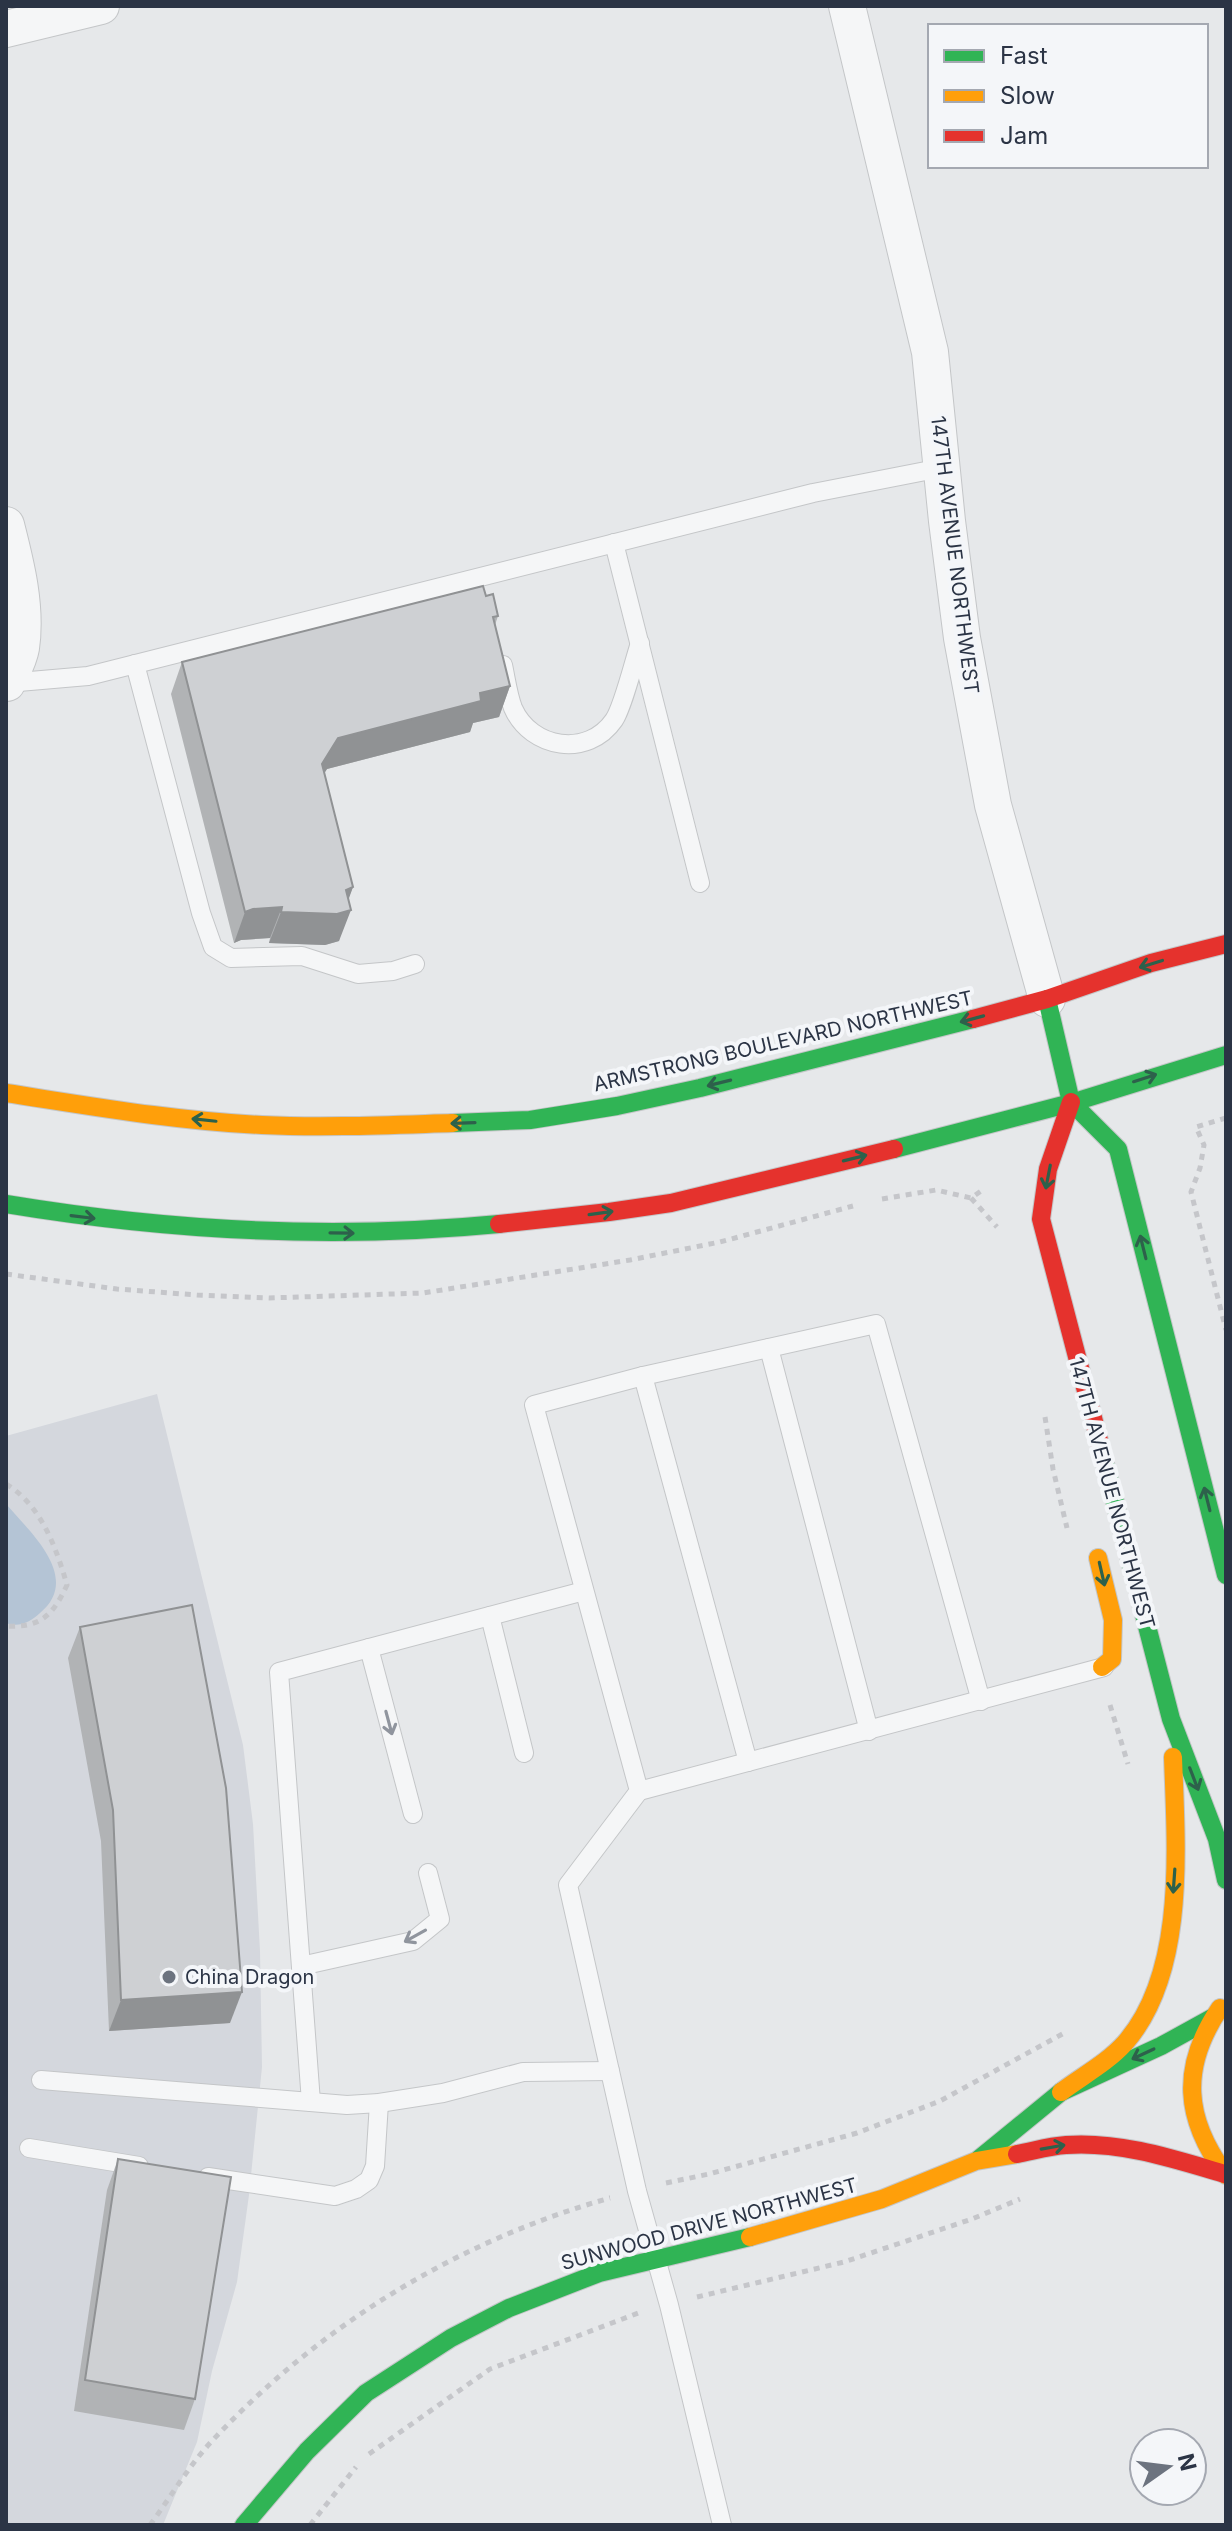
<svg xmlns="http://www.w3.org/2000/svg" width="1232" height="2531" font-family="Inter,sans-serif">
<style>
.built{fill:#d4d7dd}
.water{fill:#b4c4d5}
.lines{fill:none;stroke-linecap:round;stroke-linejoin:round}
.lane-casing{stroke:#c4c6c8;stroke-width:20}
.street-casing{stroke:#c4c6c8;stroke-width:38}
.fast-casing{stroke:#c4c6c8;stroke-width:20}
.slow-casing{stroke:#c4c6c8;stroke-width:20}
.jam-casing{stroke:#c4c6c8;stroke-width:20}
.path{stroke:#c5c6ca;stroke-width:5;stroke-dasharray:6 6;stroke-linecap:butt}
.lane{stroke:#f5f6f7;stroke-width:18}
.street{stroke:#f5f6f7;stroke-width:36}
.fast{stroke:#30b455;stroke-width:18}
.slow{stroke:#ff9f0a;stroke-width:18}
.jam{stroke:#e5322d;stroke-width:18}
.wall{fill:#b1b3b5}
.shaded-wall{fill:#909294}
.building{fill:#ced0d3;stroke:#909294;stroke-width:2}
.oneway{stroke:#2d614b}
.oneway2{stroke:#90959e}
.poi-dot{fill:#6c737f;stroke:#f4f6f9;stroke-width:3}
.labels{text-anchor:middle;stroke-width:8;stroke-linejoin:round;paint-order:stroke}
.street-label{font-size:20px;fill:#2b3445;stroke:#f4f6f9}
.poi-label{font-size:20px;fill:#2b3445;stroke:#f4f6f9;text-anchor:start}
</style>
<rect width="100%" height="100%" fill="#e6e8ea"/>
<path class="built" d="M157 1394 243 1745 253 1824 260 1951 262 2067 249 2195 237 2282 212 2371 197 2442 163 2525H6V1436Z"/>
<path class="water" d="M6 1504C31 1533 82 1578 40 1613 30 1622 19 1628 6 1623Z"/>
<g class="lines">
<g class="lane-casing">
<g id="lane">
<path d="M614 543 700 883"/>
<path d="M135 664 201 913 213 947 231 958 302 956 358 974 393 971 415 964"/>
<path d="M503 665C506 679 508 695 513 708 531 749 588 758 614 720 623 707 634 661 640 643"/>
<path d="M7 683 88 676 813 493 941 468"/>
<path d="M769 1348 869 1731"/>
<path d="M643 1376 748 1762"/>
<path d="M490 1616 524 1753"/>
<path d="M369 1648 413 1814"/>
<path d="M639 1791 1104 1667"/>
<path d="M301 1966 413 1941 440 1919 428 1873"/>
<path d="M41 2080 347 2105 379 2103 443 2093 523 2072 610 2071"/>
<path d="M311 2102 279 1672 584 1591"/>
<path d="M29 2148 139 2166"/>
<path d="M208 2177 335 2196 356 2189 369 2180 375 2166 379 2103"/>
<path d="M722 2525 669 2305 637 2191 568 1885 639 1791 534 1405 643 1376 876 1324 981 1701"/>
</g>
</g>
<g class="street-casing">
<g id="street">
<path d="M847 6 930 352 947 521 962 638 993 805 1047 999"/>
<path d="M6 29 101 6"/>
<path d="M6 525C16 564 27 607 21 648 19 660 12 672 7 683"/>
</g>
</g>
<g class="fast-casing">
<g id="fast">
<path d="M1047 999 1071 1102 1118 1149 1226 1575"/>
<path d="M453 1123 530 1120 617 1106 700 1088 973 1019"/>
<path d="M894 1149 1071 1103 1226 1055"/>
<path d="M6 1204C169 1231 334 1240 499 1224"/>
<path d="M1103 1456 1171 1719 1217 1839 1226 1880"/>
<path d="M979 2159 1061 2092 1161 2046 1212 2018"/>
<path d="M244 2525 307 2451 366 2393 451 2338 509 2308 599 2273 750 2237"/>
</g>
</g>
<g class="slow-casing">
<g id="slow">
<path d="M6 1093C91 1106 176 1121 262 1125 325 1128 389 1125 453 1123"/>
<path d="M1098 1558 1113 1620 1112 1659 1102 1667"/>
<path d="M1220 2008C1180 2067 1184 2119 1226 2175"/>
<path d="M1061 2092C1082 2076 1107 2063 1125 2043 1187 1972 1176 1846 1173 1757"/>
<path d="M750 2237 882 2199 976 2161 1017 2154"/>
</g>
</g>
<g class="jam-casing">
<g id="jam">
<path d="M973 1019 1047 999 1151 963 1226 944"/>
<path d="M1071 1102 1048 1169 1041 1219 1103 1456"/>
<path d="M499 1224 609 1212 671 1203 894 1149"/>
<path d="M1017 2154C1033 2151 1050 2146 1066 2145 1120 2141 1174 2159 1225 2174"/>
</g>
</g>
<g class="path">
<path d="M1226 1118 1196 1127 1204 1145 1200 1168 1191 1192 1226 1330"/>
<path d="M971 1198 997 1227"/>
<path d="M882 1199 936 1190 971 1198 981 1191"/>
<path d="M6 1274 117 1289 197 1295 269 1298 423 1293 630 1260 720 1242 853 1206"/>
<path d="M1045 1417 1053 1469 1067 1528"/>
<path d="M6 1484C41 1505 56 1547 67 1585 53 1615 41 1628 6 1626"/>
<path d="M1110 1705 1128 1764"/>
<path d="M666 2183 709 2174 857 2133 940 2101 1066 2032"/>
<path d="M697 2297 844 2262 972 2219 1020 2199"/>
<path d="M369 2454 490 2369 641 2312"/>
<path d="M150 2525C170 2498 188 2467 211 2442 319 2326 457 2241 610 2198"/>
<path d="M310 2525 356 2467"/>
</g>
<use href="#lane" class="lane"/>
<use href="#street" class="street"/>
<use href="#fast" class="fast"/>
<use href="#slow" class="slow"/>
<use href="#jam" class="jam"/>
</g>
<g class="wall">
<path d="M498 616 495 625 510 686 499 717 473 723 470 732 327 769 324 773 353 887 348 899 339 941 325 945 269 943 270 938 241 940 234 943 171 694 182 662Z"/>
<path d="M80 1627 230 2023 109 2031 101 1841 68 1658Z"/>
<path d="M118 2159 195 2399 184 2430 74 2411 107 2190Z"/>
</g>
<g class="shaded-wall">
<path d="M510 686 499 717 473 723 470 732 327 769 311 795 322 764 338 738 480 693Z"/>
<path d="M353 887 344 912 351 910 339 941 325 945 269 943 281 912Z"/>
<path d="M282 907 270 938 241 940 234 943 245 912 253 909Z"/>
<path d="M242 1992 230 2023 109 2031 121 2000Z"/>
</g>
<g class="building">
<path d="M483 586 486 596 493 594 498 616 493 617 510 686 480 693 481 701 338 738 322 764 353 887 346 890 351 910 337 914 281 912 282 907 253 909 245 912 182 662Z"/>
<path d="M192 1605 226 1788 242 1992 121 2000 113 1810 80 1627Z"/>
<path d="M118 2159 231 2177 195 2399 85 2380Z"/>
</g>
<defs><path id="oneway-shaft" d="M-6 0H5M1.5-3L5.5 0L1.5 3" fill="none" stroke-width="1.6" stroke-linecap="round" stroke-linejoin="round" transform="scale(2)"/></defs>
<g class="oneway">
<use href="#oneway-shaft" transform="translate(1151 964) rotate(163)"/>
<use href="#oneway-shaft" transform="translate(972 1019) rotate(165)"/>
<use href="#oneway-shaft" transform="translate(1145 1078) rotate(-18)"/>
<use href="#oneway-shaft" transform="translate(719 1083) rotate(166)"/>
<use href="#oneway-shaft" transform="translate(204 1120) rotate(-174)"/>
<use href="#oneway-shaft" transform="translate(463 1123) rotate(178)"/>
<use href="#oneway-shaft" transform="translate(855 1158) rotate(-14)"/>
<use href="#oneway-shaft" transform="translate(1048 1177) rotate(101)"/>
<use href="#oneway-shaft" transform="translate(601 1213) rotate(-8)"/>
<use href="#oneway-shaft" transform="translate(83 1217) rotate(7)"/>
<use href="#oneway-shaft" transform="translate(342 1233) rotate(1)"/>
<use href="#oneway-shaft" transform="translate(1143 1247) rotate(-104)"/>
<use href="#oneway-shaft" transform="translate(1207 1499) rotate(-104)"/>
<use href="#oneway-shaft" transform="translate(1102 1574) rotate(77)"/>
<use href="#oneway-shaft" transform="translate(1194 1779) rotate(69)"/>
<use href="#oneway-shaft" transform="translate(1174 1881) rotate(94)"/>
<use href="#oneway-shaft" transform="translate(1143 2054) rotate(155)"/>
<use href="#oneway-shaft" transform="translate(1053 2147) rotate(-10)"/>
</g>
<g class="oneway2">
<use href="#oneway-shaft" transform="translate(389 1723) rotate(75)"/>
<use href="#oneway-shaft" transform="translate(415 1936) rotate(151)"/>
</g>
<circle class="poi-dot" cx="169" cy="1977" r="8"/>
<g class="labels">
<g class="street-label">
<text transform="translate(955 555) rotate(83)" y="7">147TH AVENUE NORTHWEST</text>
<text transform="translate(783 1041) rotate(-13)" y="7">ARMSTRONG BOULEVARD NORTHWEST</text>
<text transform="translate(1112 1493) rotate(75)" y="7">147TH AVENUE NORTHWEST</text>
<text transform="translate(709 2224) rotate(-15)" y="7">SUNWOOD DRIVE NORTHWEST</text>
</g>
<g class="poi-label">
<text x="185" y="1984">China Dragon</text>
</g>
</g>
<rect width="1232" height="2531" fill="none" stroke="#2b3445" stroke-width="16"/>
<rect x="928" y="24" width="280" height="144" fill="#f4f6f9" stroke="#a4a8b1" stroke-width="2"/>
<rect x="944" y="50" width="40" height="12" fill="#30b455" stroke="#a4a8b1" stroke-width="2"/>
<text x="1000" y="64" font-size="24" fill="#2b3445">Fast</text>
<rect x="944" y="90" width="40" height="12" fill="#ff9f0a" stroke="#a4a8b1" stroke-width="2"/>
<text x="1000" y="104" font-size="24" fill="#2b3445">Slow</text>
<rect x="944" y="130" width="40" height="12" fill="#e5322d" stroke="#a4a8b1" stroke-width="2"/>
<text x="1000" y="144" font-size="24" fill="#2b3445">Jam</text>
<g transform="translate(1168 2467) rotate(76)"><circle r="38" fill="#f4f6f9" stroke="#a4a8b1" stroke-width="2"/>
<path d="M0-6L14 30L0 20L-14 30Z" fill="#6c737f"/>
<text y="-12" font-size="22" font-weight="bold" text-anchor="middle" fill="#2b3445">N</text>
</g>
</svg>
